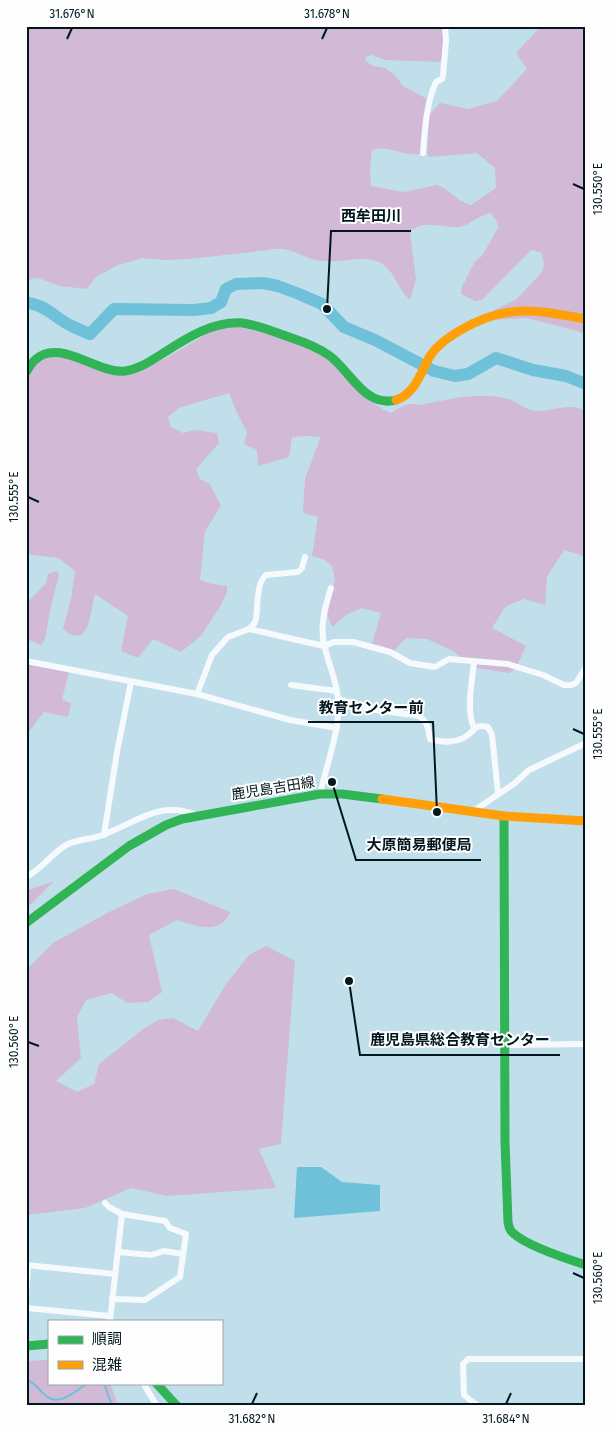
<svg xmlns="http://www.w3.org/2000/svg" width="612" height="1432" font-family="'Fira Sans','Noto Sans JP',sans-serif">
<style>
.green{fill:#d2b9d6}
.water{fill:#6fc0d9}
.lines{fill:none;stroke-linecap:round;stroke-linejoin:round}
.stream{stroke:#6fc0d9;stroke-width:2}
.river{stroke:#6fc0d9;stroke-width:12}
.street{stroke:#f6fafc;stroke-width:6}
.fast{stroke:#30b455;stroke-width:9}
.slow{stroke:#ff9f0a;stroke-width:9}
.ticks{fill:none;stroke:#02171e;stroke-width:2}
.labels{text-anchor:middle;stroke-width:4;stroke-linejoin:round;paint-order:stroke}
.street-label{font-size:14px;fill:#02171e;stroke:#fefefe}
.leader{fill:none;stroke:#02171e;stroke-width:2}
.callout-dot{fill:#02171e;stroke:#fefefe;stroke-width:2}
.callout-label{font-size:15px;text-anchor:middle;font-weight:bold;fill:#02171e;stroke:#fefefe;stroke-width:4;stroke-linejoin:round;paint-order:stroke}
.neatline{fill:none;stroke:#02171e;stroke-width:2}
.ticks-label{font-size:12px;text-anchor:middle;fill:#02171e}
</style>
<rect width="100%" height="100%" fill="#c0dfea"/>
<g class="green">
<path d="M26 26H443L444 57 440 62 385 60 372 55 365 57 366 61 373 66 385 68 396 76 402 85 427 99 421 154C404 157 388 144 372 150L370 169 371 186 404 192 437 185 444 188 461 201 471 205 496 188 495 168 477 153 429 157 427 153 429 115 440 103 468 109 497 101 527 69 516 53 541 26H586V315C550 309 528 304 491 312L517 299 542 272 544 264 542 253 531 250 482 300 475 301 461 294 462 287 475 261 482 256 498 228 497 222 491 213C480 215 473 222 463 226 446 231 426 217 410 232L416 279 411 298 409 299C399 290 395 274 384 265 367 253 343 263 323 261 301 260 294 244 268 250L190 259 166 260 143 258 118 265 96 277 87 289 60 286 38 278 31 279 26 283Z"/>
<path d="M530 314 586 322V335L577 331 527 318 491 320 497 317Z"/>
<path d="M237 327C258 330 307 344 325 356 330 359 334 365 338 369 354 386 369 404 391 413 401 407 407 402 419 405 448 400 478 391 508 399 517 401 527 411 536 411 553 411 570 402 586 411V557L564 550 547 577 545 605 524 599 506 606 492 628 526 646 516 668 509 673 477 668 451 650 427 639 406 638 393 652 383 646 372 644 381 613 362 608 346 615 332 627 326 611 335 580 332 566 323 559 312 556 318 517 303 513 305 478 321 437 305 436 292 437 289 457 258 466 257 450 244 444 247 432 237 413 229 393 179 408 168 417 171 427 183 433 195 430 217 433 219 443 196 469 200 479 210 484 221 506 205 531 200 580 212 584 227 586V592L221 605 201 636 181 652 153 639 138 658 121 651 128 616 95 594C90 611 90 652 63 629L71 599 75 571 58 558 26 554V381C34 364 43 355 63 357 80 362 102 372 119 374 141 377 192 342 214 330L222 328Z"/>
<path d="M56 571 59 574 50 611 45 639 41 645 29 640 27 634 29 620 26 604 46 583 48 574Z"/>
<path d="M26 664 69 671 62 700 71 703 68 717 44 712 29 732 26 740Z"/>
<path d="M54 881 26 909V891Z"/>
<path d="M174 889 230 912C221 936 196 926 177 920L149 935 162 992 148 1002 127 1003 112 993 86 1000 77 1017 81 1058 56 1081 77 1092 94 1084 99 1064 142 1030 158 1020 173 1018 198 1031 226 984 249 955 266 946 295 961 281 1144 259 1149 276 1188 167 1196 131 1188 85 1208 26 1215V970L53 943 109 912 147 894Z"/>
<path d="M49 1360V1383H110L118 1406H26V1361Z"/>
</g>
<path class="water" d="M297 1167H321L342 1182 380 1185V1211L294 1218Z"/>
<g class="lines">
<g class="stream">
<path d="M26 1379C35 1383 38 1389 45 1395 59 1408 75 1391 88 1383"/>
<path d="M104 1383 112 1406"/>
</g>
<path class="river" d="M26 303C42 303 55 317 68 324 75 328 83 331 90 334L114 309 194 310 211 308 221 302 226 289 236 284 263 283 278 286 299 294 322 304 344 327 375 340 434 371 455 376 468 374 496 358 533 370 566 376 586 384"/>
<g class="street">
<path d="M423 153C425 129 426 104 436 82L442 79 443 76 446 41 445 26"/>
<path d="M249 629 254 624 256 619C258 607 256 583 266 575L298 572 302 568 305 557"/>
<path d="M26 661 197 694 290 720 337 728"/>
<path d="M474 663C472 679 466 714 474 727"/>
<path d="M291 685 337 691"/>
<path d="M197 694 212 655 228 637 249 629 324 646 334 642H353L390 652 410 663 435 667 449 659 508 664 543 675 564 685H571L576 683 586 667"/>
<path d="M338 699 376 710 419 716C428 722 428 729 430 739 442 743 458 743 468 735 477 728 475 724 488 727L492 735 498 793"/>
<path d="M320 794C327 763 340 731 338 700 337 681 329 666 325 648 319 628 325 607 331 588"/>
<path d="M472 812 515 783 529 770 586 743"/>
<path d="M104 835 117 752 131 682"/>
<path d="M26 877C43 869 52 852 68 844 80 839 94 839 105 834 137 822 160 800 196 815"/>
<path d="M505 1045 586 1044"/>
<path d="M105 1203 109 1207 122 1214 110 1321"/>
<path d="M118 1252 151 1255 164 1251 183 1254"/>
<path d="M26 1265 115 1274"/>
<path d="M26 1296 28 1266"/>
<path d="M112 1299 145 1300 180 1277 186 1234 170 1228 165 1221 122 1214"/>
<path d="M26 1308 110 1316"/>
<path d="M143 1383 157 1406"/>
<path d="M479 1406 474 1403 464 1395 463 1364 468 1359H586"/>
</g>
<g class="fast">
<path d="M26 372C29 368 31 363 35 360 59 337 97 374 125 371 140 369 152 360 165 352 188 337 214 321 242 323 258 325 274 332 289 337 304 342 318 347 330 356 351 372 365 408 396 400"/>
<path d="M504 816 505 1142 508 1222C509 1226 509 1230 513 1233 527 1246 567 1259 586 1265"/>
<path d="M26 923 129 846 166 825 182 819 320 794H342L382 799"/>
<path d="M26 1346 49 1344"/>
<path d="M156 1383 177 1406"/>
</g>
<g class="slow">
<path d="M396 400C415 394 421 372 430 356 438 344 448 338 459 331 506 303 535 310 586 319"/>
<path d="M382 799 504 816 586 821"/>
</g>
</g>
<path class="ticks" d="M67 39 72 28M322 39 327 28M573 184 584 189M28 497 39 502M573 729 584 734M28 1042 39 1046M573 1273 584 1278M252 1404 257 1393M506 1404 511 1393"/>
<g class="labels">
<g class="street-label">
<text transform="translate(273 788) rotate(-9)" y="5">鹿児島吉田線</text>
</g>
</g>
<path class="leader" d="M327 309L331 231H411M437 812L433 722H308M332 782L356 860H481M349 981L360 1055H560"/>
<g class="callout-dot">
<circle cx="327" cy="309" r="5"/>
<circle cx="437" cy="812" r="5"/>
<circle cx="332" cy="782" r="5"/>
<circle cx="349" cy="981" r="5"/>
</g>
<g class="callout-label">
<text x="371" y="221">西牟田川</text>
<text x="371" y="713">教育センター前</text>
<text x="419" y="850">大原簡易郵便局</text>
<text x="460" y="1045">鹿児島県総合教育センター</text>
</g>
<rect width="612" height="1432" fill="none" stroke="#fefefe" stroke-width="55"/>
<rect x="48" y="1320" width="175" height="65" fill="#fefefe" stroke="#99a2a4"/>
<rect x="58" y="1336" width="25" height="8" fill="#30b455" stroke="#99a2a4"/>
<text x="92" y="1344" font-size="15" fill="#02171e">順調</text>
<rect x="58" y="1361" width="25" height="8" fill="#ff9f0a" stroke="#99a2a4"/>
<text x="92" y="1370" font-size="15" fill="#02171e">混雑</text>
<rect x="28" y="28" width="556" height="1376" class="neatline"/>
<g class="ticks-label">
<text x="72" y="18">31.676°N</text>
<text x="327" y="18">31.678°N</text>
<text transform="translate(598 189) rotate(-90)" y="4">130.550°E</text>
<text transform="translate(14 497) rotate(-90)" y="4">130.555°E</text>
<text transform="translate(598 734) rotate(-90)" y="4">130.555°E</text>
<text transform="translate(14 1042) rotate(-90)" y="4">130.560°E</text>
<text transform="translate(598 1278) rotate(-90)" y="4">130.560°E</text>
<text x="252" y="1423">31.682°N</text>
<text x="506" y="1423">31.684°N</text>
</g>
</svg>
